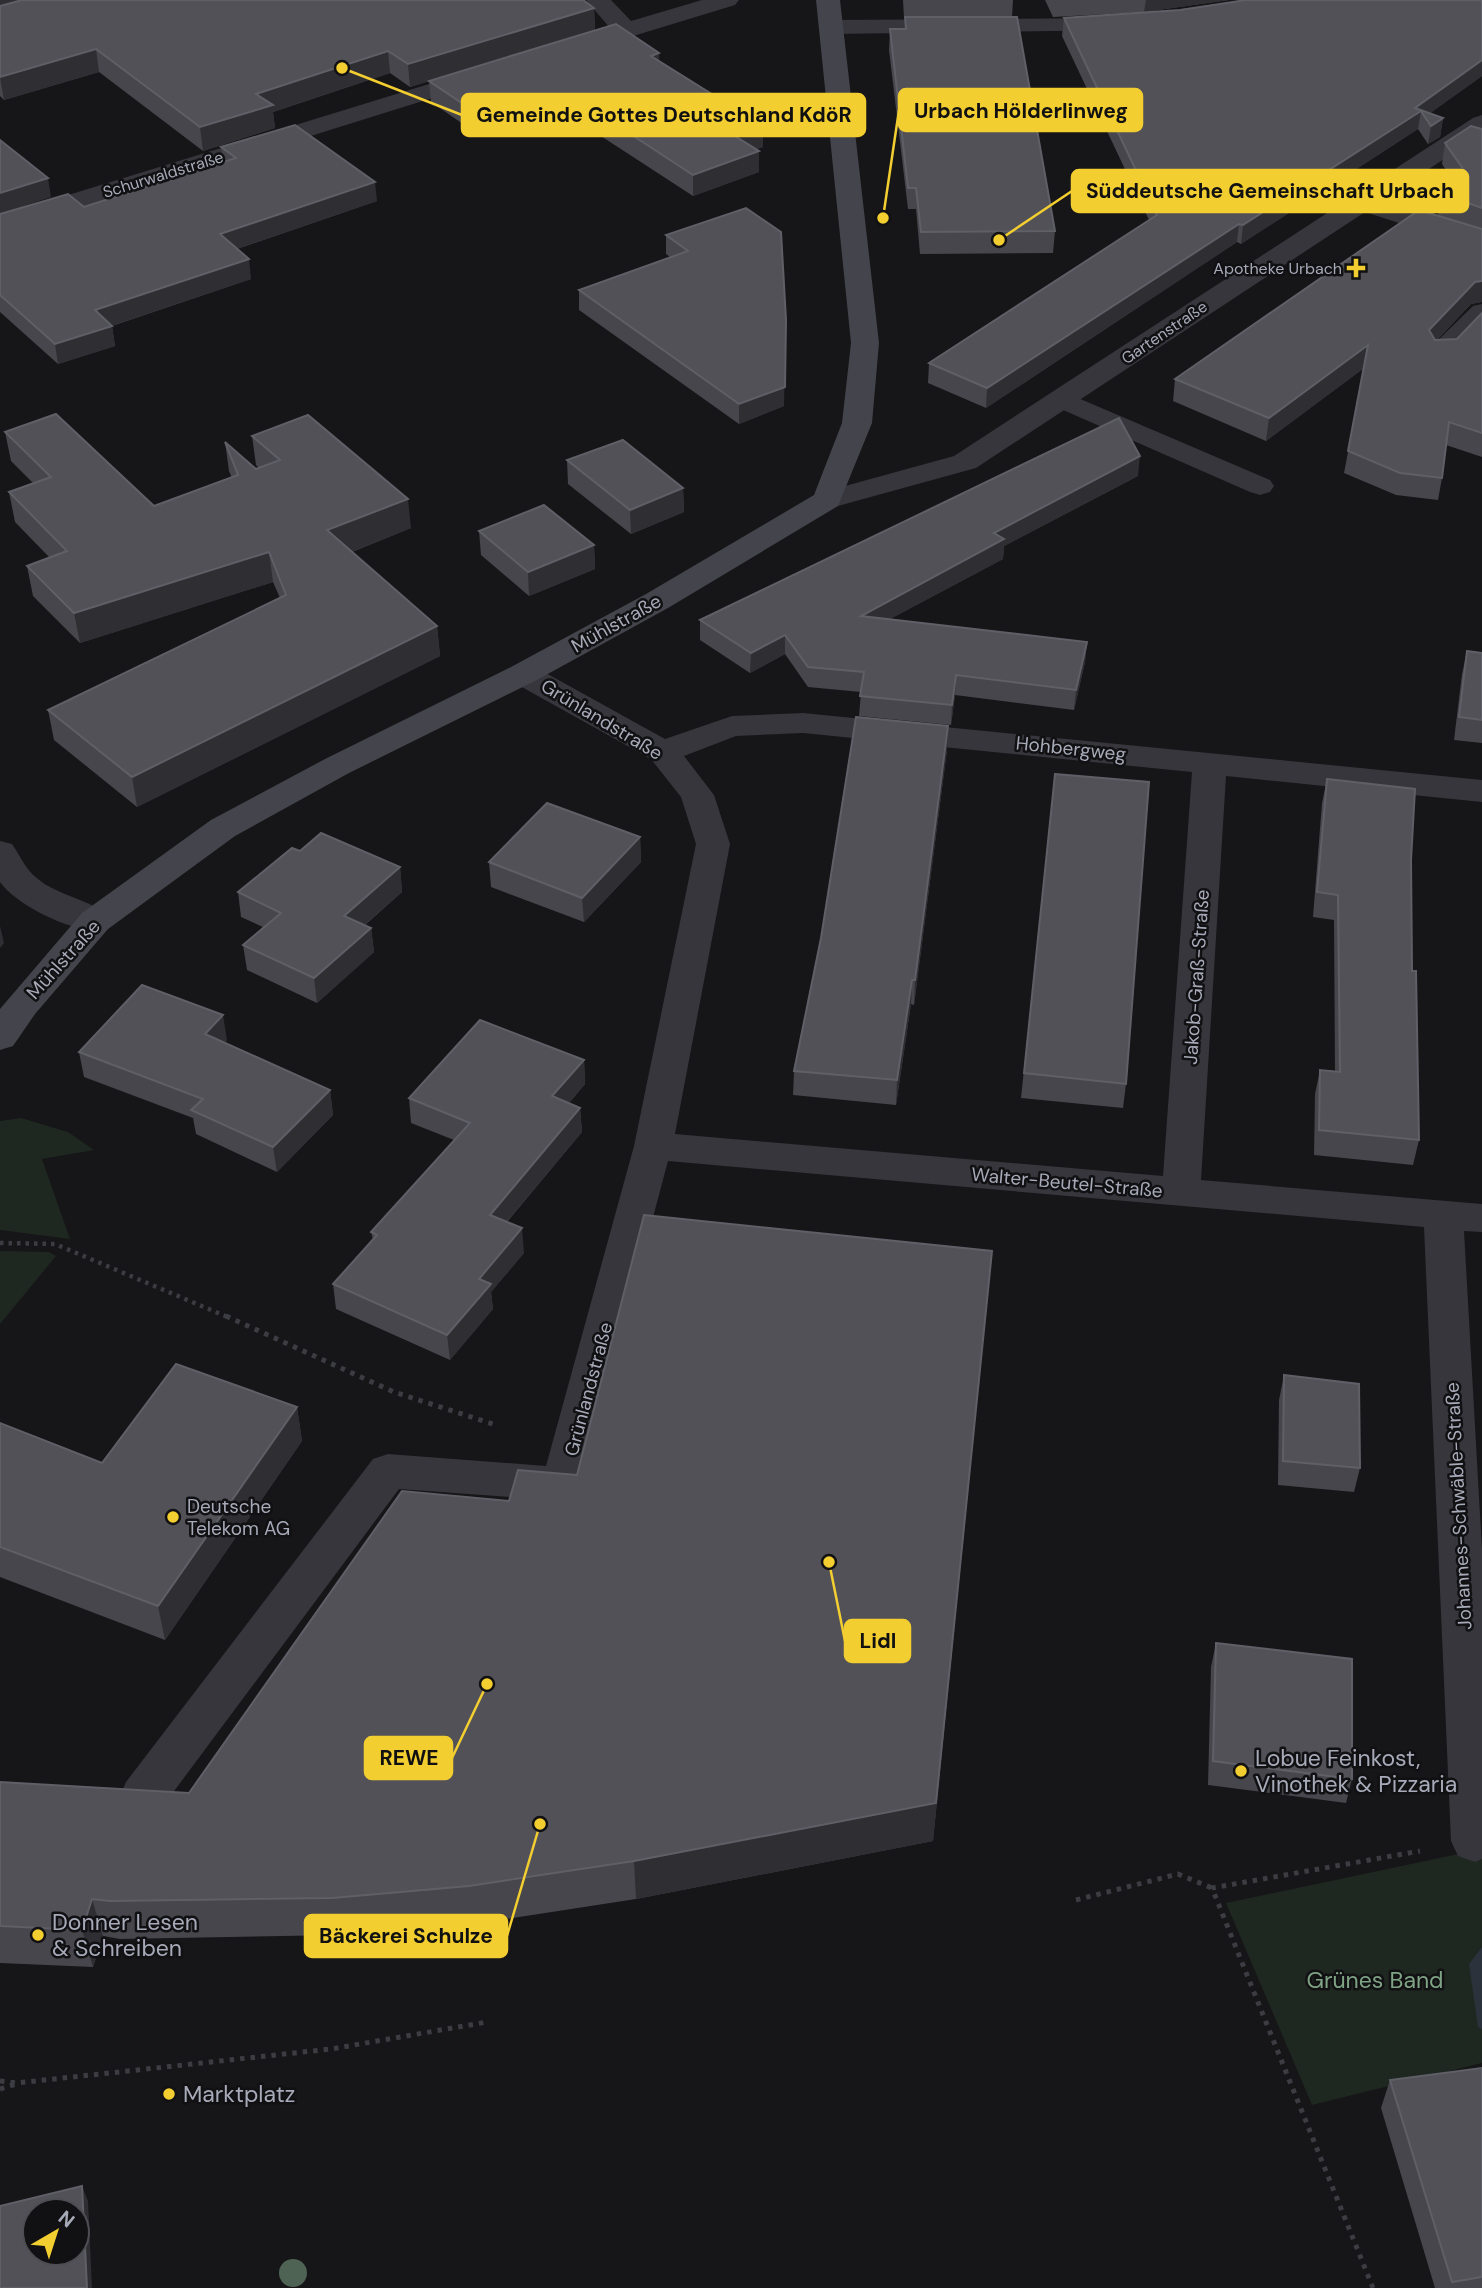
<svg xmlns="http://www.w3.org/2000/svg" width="1482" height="2288" font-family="'DM Sans',sans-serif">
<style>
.green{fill:#1f2721}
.water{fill:#2b323b}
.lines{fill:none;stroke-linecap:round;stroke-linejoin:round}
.path-far1{stroke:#3c3d43;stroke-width:4.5;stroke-dasharray:3.5 5;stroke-linecap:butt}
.path{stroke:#3c3d43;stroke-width:5;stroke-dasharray:4.5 6;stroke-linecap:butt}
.lane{fill:#36363c;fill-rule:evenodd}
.street{fill:#36363c;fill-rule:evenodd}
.secondary{fill:#44454c;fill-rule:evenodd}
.tree{fill:#4f6354}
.wall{fill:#47464c}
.shaded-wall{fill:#2f2e32}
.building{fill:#525158;stroke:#5f5f67;stroke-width:2;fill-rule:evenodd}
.poi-dot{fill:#f3ce31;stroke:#111012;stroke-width:2.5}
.labels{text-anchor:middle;stroke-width:5;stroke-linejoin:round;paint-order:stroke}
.far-street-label{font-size:16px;fill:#a7aab8;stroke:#111012}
.far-poi-label{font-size:16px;fill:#a7aab8;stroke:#111012;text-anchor:end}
.street-label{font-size:19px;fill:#a7aab8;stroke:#111012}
.poi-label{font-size:19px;fill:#a7aab8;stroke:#111012;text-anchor:start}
.near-poi-label{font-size:23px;fill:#a7aab8;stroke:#111012;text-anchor:start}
.near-park-label{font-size:23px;fill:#7ea385;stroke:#111012}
.leader{fill:none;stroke:#f3ce31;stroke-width:2.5}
.callout-dot{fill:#f3ce31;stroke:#111012;stroke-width:2.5}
.callout{fill:#f3ce31;stroke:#f3ce31;stroke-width:2.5}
.callout-label{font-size:21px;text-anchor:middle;font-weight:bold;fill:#111}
</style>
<rect width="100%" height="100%" fill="#161517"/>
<g class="green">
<path d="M21 1118 68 1132 94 1150 42 1159 70 1239 0 1230V1121Z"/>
<path d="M0 1251 49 1252 56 1256 0 1324Z"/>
<path d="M1482 1849V2063L1312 2105 1226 1903Z"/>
</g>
<path class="water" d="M1482 1947V2029L1478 2027 1469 1964Z"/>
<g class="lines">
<path class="path-far1" d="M0 1243 55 1244 230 1318"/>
<g class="path">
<path d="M226 1316 394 1392 496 1425"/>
<path d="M1076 1900 1178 1874 1212 1888"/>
<path d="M0 2081 17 2083 331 2049 487 2022"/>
<path d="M0 2089 16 2084"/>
<path d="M1373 2288 1212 1888 1420 1851"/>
</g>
<g class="lane">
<path d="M1482 304V327L1451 359H1431L1427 353 1431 347 1473 306Z"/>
<path d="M1064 392 1270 480 1274 486 1270 492 1260 495 1250 492 1054 406 1050 400 1054 394Z"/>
</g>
<g class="street">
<path d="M586 0H611L631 21 702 0H739L735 5 584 51H566L563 46 566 41 610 28Z"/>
<path d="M1116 18 1125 20 1128 25 1125 30 831 34 822 32 819 27 822 22 831 20Z"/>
<path d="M481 68 490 70 493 75 490 80 0 233V216Z"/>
<path d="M1482 115V134L1382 200 1482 233V250L1365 212 976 468 827 509 816 506 812 500 816 494 954 456 1473 118Z"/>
<path d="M523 664 535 667 665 739 732 716 803 713 1482 780V802L1226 776 1201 1180 1482 1204V1232L1464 1231 1482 1550V1859L1475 1862 1458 1856 1451 1841 1424 1227 668 1161 591 1450 586 1484 580 1496 565 1501 399 1489 160 1810 143 1816 126 1810 120 1796 126 1782 373 1459 388 1454 546 1466 634 1146 696 844 681 797 651 759 511 681 507 674 511 667ZM803 733 1192 772 1163 1176 675 1134 730 844 714 795 684 756 736 736Z"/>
<path d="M0 841 12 844C21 857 25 869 38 879 57 896 101 902 113 921L108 929C79 937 17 906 0 882Z"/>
</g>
<path class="secondary" d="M816 0H840L879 343 872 423 838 506 668 608 535 681 349 773 235 836 108 929 35 1014 13 1046 0 1050V1009L82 913 211 820 325 759 511 667 646 594 814 495 842 423 851 343Z"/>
</g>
<circle class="tree" cx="293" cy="2273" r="14"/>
<g class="wall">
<path d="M0 0 594 8 595 30 410 87 390 73 273 112 275 128 203 151 99 72 4 100 0 96Z"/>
<path d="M903 0H1013L1012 17 1055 231 1053 253 920 254 916 209H908L889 50 890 29H905V18H904Z"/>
<path d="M1045 0H1229L1144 12 1053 17Z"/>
<path d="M1482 0V76L1430 113 1443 118 1440 137 1428 144 1418 129 1241 244 1237 242 986 408 928 383 929 363 1149 220 1062 36 1064 18 1180 10Z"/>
<path d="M659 61 763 126V147L756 149 759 172 693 196 584 125 560 133 536 117 479 135 431 102 429 81Z"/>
<path d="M1482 129V302L1471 304 1437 340 1457 339 1482 313V457L1446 445 1442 478 1438 500 1396 495 1344 473 1364 368 1266 441 1173 401 1175 379 1438 215 1442 194 1456 185 1442 164 1445 143Z"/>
<path d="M221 147 377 201 237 249 251 279 112 326 115 346 58 364 0 312V214L84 207 223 162Z"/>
<path d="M746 208 784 406 739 424 579 310V290L670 257 666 254V235Z"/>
<path d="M5 432 154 506 232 478 229 471 225 442 256 469 259 468 256 465 252 436 411 528 352 552 437 626 440 656 137 807 54 740 48 710 280 598 273 582 80 643 33 596 27 566 50 558 15 522 9 492 34 484 11 461Z"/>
<path d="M567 460 683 488 684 512 631 534 568 484Z"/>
<path d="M1138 476 1004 546 1003 559 890 619 1087 642 1085 662 1074 710 955 695 951 725 859 716 861 692 808 687 785 654 750 673 700 640V620Z"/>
<path d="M479 531 594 545 595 569 529 596 481 555Z"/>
<path d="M1467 651 1482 653V743L1454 740 1462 674Z"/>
<path d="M947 750 914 1005 911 1004 896 1105 793 1095 794 1071Z"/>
<path d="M1055 774 1126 1084 1123 1108 1021 1098Z"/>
<path d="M1327 779 1411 860 1412 971 1419 1140 1413 1165 1314 1155 1315 1094 1320 1070 1335 1071 1334 920 1313 917 1322 803Z"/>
<path d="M640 837 641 862 584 922 491 887 489 862Z"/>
<path d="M300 851 400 867 402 892 365 925 371 928 374 952 317 1003 247 970 243 945 263 927 241 917 238 892Z"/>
<path d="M227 1040 224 1043 330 1090 333 1115 277 1172 196 1134 193 1118 84 1077 79 1052Z"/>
<path d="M584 1060 585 1084 569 1103 580 1108 582 1132 507 1222 524 1253 491 1292 493 1309 450 1360 336 1309 333 1284 373 1240 371 1232 454 1140 411 1123 409 1098Z"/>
<path d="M992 1251 933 1841 636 1899 473 1924 339 1935 120 1939 103 1936 93 1967 0 1963V1782L189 1793 509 1501 577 1475Z"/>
<path d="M1284 1375 1360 1468 1354 1492 1278 1485 1279 1400Z"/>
<path d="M297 1407 302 1441 165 1640 0 1577V1423L102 1463Z"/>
<path d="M1216 1643 1352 1779 1346 1803 1208 1785 1211 1667Z"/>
<path d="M1482 2068V2288H1435L1381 2108 1390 2080Z"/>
</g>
<g class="shaded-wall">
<path d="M0 0H36L0 11Z"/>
<path d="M1146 0H1229L1144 12Z"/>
<path d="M594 8 595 30 410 87 408 64Z"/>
<path d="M96 49 99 72 4 100 0 77Z"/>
<path d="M388 51 390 73 273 112 275 128 203 151 200 127 256 94Z"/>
<path d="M659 53 660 74 651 56Z"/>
<path d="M1482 60V76L1425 117 1421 111 1418 129 1241 244 1243 225 1415 108Z"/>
<path d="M535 95 536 117 479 135 478 114Z"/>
<path d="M583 103 584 125 560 133 559 111Z"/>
<path d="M1443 118 1440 137 1428 144 1431 126Z"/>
<path d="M763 126V147L735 157V136Z"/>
<path d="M759 151V172L693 196V175Z"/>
<path d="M48 178 51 197 0 214V193Z"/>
<path d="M375 182 377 201 222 254 220 234Z"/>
<path d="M1239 224 1237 242 986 408 987 388Z"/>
<path d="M249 259 251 279 99 330 95 310Z"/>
<path d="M1482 281V302L1471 304 1425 352 1429 330 1475 282Z"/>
<path d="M786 320 784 406 739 424V404Z"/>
<path d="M112 326 115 346 58 364 55 344Z"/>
<path d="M1368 345 1365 367 1266 441 1269 418Z"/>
<path d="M1140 456 1138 476 1004 546 1003 559 860 635 861 616 994 533Z"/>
<path d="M683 488 684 512 631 534 630 510Z"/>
<path d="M408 499 411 528 331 560 327 530Z"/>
<path d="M594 545 595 569 529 596 528 572Z"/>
<path d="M269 552 273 582 80 643 74 613Z"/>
<path d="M437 626 440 656 137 807 132 777Z"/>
<path d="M785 635V654L750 673 751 653Z"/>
<path d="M1087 642 1085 662 1074 710 1076 690Z"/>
<path d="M956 675 955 695 951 725 952 705Z"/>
<path d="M948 726 947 750 914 1005 915 980Z"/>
<path d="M640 837 641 862 584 922 582 898Z"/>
<path d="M400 867 402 892 347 940 344 916Z"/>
<path d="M0 926 4 943 0 948Z"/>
<path d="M371 928 374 952 317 1003 314 978Z"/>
<path d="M912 980 911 1004 896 1105 897 1080Z"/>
<path d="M223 1015 227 1040 210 1059 205 1034Z"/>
<path d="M584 1060 585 1084 554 1121 552 1096Z"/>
<path d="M330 1090 333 1115 277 1172 273 1147Z"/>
<path d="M580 1108 582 1132 492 1239 490 1215Z"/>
<path d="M522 1228 524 1253 491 1292 493 1309 450 1360 447 1335 479 1279Z"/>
<path d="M992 1251 933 1841 636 1899 634 1861Z"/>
<path d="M297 1407 302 1441 165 1640 158 1606Z"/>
<path d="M92 1899 103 1936 93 1967 82 1930Z"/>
<path d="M82 2186 88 2201 92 2288H87Z"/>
</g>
<g class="building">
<path d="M22 0H583L594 8 408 64 388 51 256 94 273 105 200 127 96 49 0 77V6Z"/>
<path d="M1246 0H1482V60L1415 108 1443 118 1431 126 1421 111 1243 225 1239 224 987 388 929 363 1157 215 1064 18 1180 10Z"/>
<path d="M905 17H1017L1055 231 921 232 916 188H908L890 29H906Z"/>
<path d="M616 24 659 53 651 56 763 126 735 136 759 151 693 175 583 103 559 111 535 95 478 114 429 81Z"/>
<path d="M295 125 375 182 220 234 249 259 95 310 112 326 55 344 0 295V214L68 194 84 207 236 158 221 147Z"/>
<path d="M1471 126 1482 129V208L1442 194 1468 176 1445 143Z"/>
<path d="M0 140 48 178 0 193Z"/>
<path d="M746 208 781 232 786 320 785 387 739 404 579 290 688 251 666 235Z"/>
<path d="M1419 210 1482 229V281L1475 282 1429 330 1435 340 1457 339 1482 313V433L1449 422 1442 478 1400 473 1348 451 1368 345 1269 418 1175 379Z"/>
<path d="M56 414 154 506 238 475 225 442 256 469 280 460 252 436 308 415 408 499 327 530 437 626 132 777 48 710 286 595 269 552 74 613 27 566 67 551 9 492 51 477 5 432Z"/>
<path d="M1119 418 1140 456 994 533 1004 539 861 616 1087 642 1076 690 956 675 952 705 860 696 864 672 808 667 785 635 751 653 700 620Z"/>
<path d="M623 440 683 488 630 510 567 460Z"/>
<path d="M544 505 594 545 528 572 479 531Z"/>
<path d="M1467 651 1482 653V720L1459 717Z"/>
<path d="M856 717 948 726 915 980H912L897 1080 794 1071 821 938Z"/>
<path d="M1055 774 1149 782 1126 1084 1024 1073Z"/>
<path d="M1327 779 1415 789 1411 860 1412 971H1416L1419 1140 1319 1130 1320 1070 1340 1072 1338 895 1317 892Z"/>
<path d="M547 803 640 837 582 898 489 862Z"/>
<path d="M321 833 400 867 344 916 371 928 314 978 243 945 281 913 238 892 292 848 300 851Z"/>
<path d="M142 985 223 1015 205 1034 330 1090 273 1147 191 1110 203 1099 79 1052Z"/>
<path d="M480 1020 584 1060 552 1096 580 1108 490 1215 522 1228 479 1279 491 1284 447 1335 333 1284 377 1235 371 1232 470 1123 409 1098Z"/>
<path d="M644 1215 992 1251 936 1803 634 1861 469 1886 332 1898 110 1901 92 1899 82 1930 0 1926V1782L189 1793 402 1491 509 1501 518 1470 577 1475Z"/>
<path d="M176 1364 297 1407 158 1606 0 1547V1423L102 1463Z"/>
<path d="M1284 1375 1359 1384 1360 1468 1283 1461Z"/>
<path d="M1216 1643 1352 1659V1779L1213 1761Z"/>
<path d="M1482 2068V2277L1452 2282 1390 2080Z"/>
<path d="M82 2186 87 2288H0V2206ZM35 2211H77V2253H35Z"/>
</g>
<g class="poi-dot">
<path d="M1352.5 257.5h7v7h7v7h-7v7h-7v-7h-7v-7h7z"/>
<circle cx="173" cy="1517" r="7"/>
<circle cx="1241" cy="1771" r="7"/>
<circle cx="38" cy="1935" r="7"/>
<circle cx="169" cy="2094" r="7"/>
</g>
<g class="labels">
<g class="far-street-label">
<text transform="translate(163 174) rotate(-17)" y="6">Schurwaldstraße</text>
<text transform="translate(1164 332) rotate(-34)" y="6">Gartenstraße</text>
</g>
<g class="far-poi-label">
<text x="1342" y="274">Apotheke Urbach</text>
</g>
<g class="street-label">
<text transform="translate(616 623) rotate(-29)" y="7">Mühlstraße</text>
<text transform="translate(602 719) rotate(31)" y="7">Grünlandstraße</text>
<text transform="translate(1071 748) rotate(6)" y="7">Hohbergweg</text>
<text transform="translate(63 959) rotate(-48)" y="7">Mühlstraße</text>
<text transform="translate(1196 977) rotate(-86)" y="7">Jakob-Graß-Straße</text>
<text transform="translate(1067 1182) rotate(5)" y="7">Walter-Beutel-Straße</text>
<text transform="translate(588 1389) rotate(-75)" y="7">Grünlandstraße</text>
<text transform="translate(1458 1506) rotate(-93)" y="7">Johannes-Schwäble-Straße</text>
</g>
<g class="poi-label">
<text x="187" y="1513">Deutsche<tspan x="187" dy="22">Telekom AG</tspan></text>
</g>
<g class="near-poi-label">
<text x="1255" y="1766">Lobue Feinkost,<tspan x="1255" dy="26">Vinothek &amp; Pizzaria</tspan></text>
<text x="52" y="1930">Donner Lesen<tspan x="52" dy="26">&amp; Schreiben</tspan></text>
<text x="183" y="2102">Marktplatz</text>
</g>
<g class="near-park-label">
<text x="1375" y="1988">Grünes Band</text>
</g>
</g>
<path class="leader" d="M883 218L899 110M342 68L462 115M999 240L1072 191M829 1562L845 1641M487 1684L452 1758M540 1824L507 1936"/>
<g class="callout-dot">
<circle cx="883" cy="218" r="7"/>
<circle cx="342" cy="68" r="7"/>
<circle cx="999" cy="240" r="7"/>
<circle cx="829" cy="1562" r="7"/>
<circle cx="487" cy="1684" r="7"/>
<circle cx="540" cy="1824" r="7"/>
</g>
<g class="callout">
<rect x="899" y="89" width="243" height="42" rx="7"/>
<rect x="462" y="94" width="403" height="42" rx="7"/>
<rect x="1072" y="170" width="396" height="42" rx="7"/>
<rect x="845" y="1620" width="65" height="42" rx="7"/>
<rect x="365" y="1737" width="87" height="42" rx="7"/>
<rect x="305" y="1915" width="202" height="42" rx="7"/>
</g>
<g class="callout-label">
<text x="1021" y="118">Urbach Hölderlinweg</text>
<text x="664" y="122">Gemeinde Gottes Deutschland KdöR</text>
<text x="1270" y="198">Süddeutsche Gemeinschaft Urbach</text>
<text x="878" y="1648">Lidl</text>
<text x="409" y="1765">REWE</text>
<text x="406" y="1943">Bäckerei Schulze</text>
</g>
<g transform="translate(56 2232) rotate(39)"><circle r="33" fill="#111012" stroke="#4d4e54" stroke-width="2"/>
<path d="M0-5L12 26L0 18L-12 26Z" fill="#f3ce31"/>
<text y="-10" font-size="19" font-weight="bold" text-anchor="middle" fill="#a7aab8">N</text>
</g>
</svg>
